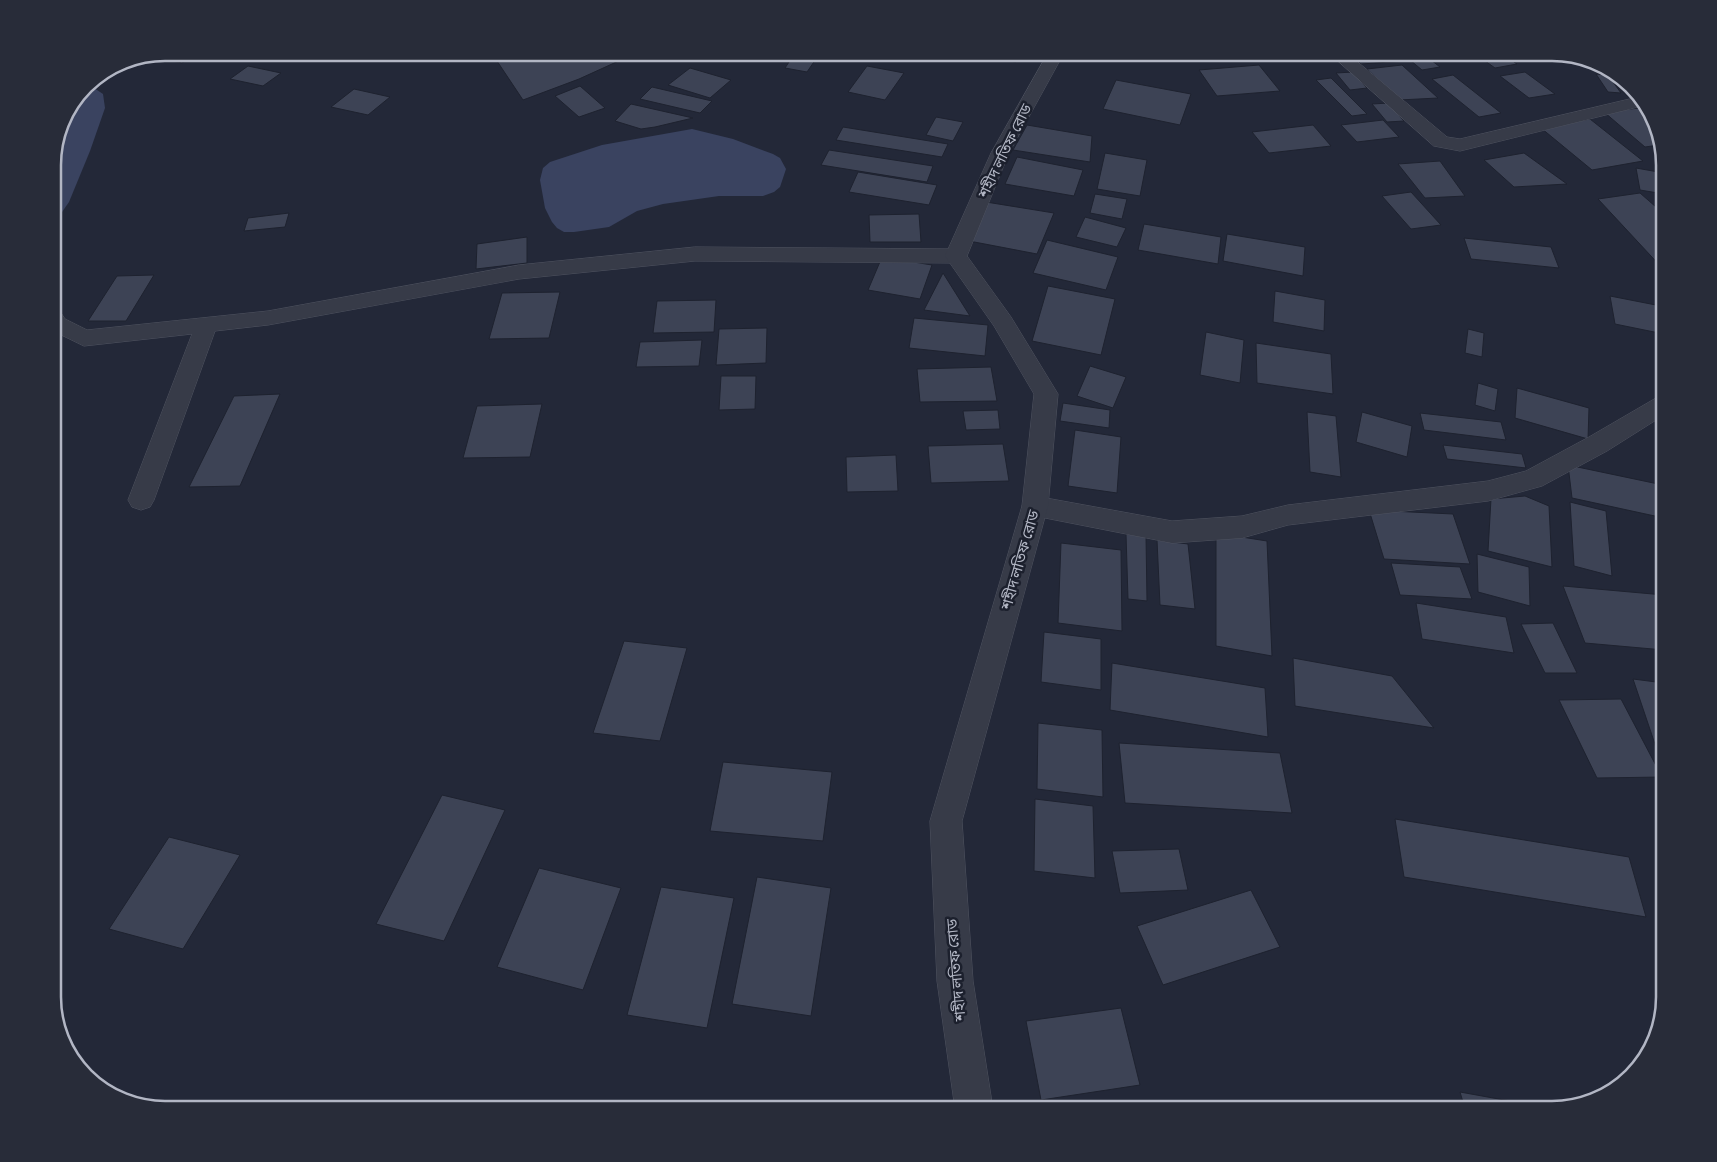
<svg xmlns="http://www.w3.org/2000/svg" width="1717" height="1162" font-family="'Alegreya Sans','Noto Sans Bengali',sans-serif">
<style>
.water{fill:#3a4360}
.building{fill:#3d4355;stroke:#1e222f}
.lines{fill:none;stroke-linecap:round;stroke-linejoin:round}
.minor-casing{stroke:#4f5360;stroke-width:1}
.tertiary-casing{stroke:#4f5360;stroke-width:1}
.minor{fill:#373b48;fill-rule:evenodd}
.tertiary{fill:#373b48;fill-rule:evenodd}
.labels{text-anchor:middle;stroke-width:5;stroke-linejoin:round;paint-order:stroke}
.street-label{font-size:15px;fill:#b2b6c4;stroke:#1c202d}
.rim{fill:none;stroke:#b2b6c4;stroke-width:2.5}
</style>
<rect width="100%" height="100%" fill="#232838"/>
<g class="water">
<path d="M88 84 103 94 105 108 90 151 69 202 53 225V158L61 122Z"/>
<path d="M692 129 733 139 773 154 780 158 786 169 780 187 774 192 763 196H719L663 204 637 211 609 227 574 232H564L557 228 552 222 545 208 540 180 543 168 550 162 602 145Z"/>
</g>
<g class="building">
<path d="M169 53H198L182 63 160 58Z"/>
<path d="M515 53H609L623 59 579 79 523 100 497 61Z"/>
<path d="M795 53H820L807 72 785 68Z"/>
<path d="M957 53H1020L1016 62Z"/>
<path d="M1422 53 1440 67 1422 70 1404 55Z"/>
<path d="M1474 53H1501L1517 64 1495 68Z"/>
<path d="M1396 55 1405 61 1361 64 1350 56Z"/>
<path d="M1259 65 1280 91 1217 96 1199 70Z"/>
<path d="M1402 65 1438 98 1399 100 1367 69Z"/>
<path d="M248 66 281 73 263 86 230 79Z"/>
<path d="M867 66 904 73 885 100 848 92Z"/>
<path d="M690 68 731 80 710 98 668 85Z"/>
<path d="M1353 72 1367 88 1350 90 1336 73Z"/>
<path d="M1525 72 1555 94 1529 98 1500 76Z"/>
<path d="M1596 74 1608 75 1621 93 1608 92Z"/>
<path d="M1453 75 1501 113 1479 117 1432 79Z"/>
<path d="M1331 78 1367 114 1352 116 1316 80Z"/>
<path d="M1116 80 1191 94 1180 125 1103 109Z"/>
<path d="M1616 84H1624L1636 96H1627Z"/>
<path d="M580 86 605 108 579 117 555 96Z"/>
<path d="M652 87 712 101 700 113 640 99Z"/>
<path d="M354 89 390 97 368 115 331 107Z"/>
<path d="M1389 103 1404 121 1387 122 1372 104Z"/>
<path d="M631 104 693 118 655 127 641 129 615 121Z"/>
<path d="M1648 107 1659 145 1645 147 1604 112Z"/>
<path d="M936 117 963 122 953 141 926 135Z"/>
<path d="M1590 119 1643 161 1592 170 1541 128Z"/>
<path d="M1383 120 1399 137 1357 142 1341 125Z"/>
<path d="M1027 125 1092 136 1090 162 1013 150Z"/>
<path d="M1313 125 1331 146 1269 153 1252 132Z"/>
<path d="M843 127 948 144 942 157 836 140Z"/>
<path d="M829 150 933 166 927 182 821 165Z"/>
<path d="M1105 153 1147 160 1140 196 1097 189Z"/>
<path d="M1524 153 1567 184 1514 187 1484 160Z"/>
<path d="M1017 157 1083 170 1074 196 1005 184Z"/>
<path d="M1440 161 1465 196 1425 198 1398 164Z"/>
<path d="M1636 168 1664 173V194L1640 190Z"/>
<path d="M858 172 937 185 929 205 849 192Z"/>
<path d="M1411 192 1441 225 1411 229 1382 196Z"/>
<path d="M1640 193 1664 214V270L1598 199Z"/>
<path d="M1095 194 1127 199 1122 219 1090 213Z"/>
<path d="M986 202 1054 213 1037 254 969 241Z"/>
<path d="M289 213 285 227 244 231 248 218Z"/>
<path d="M919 214 921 242H870L869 215Z"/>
<path d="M1085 217 1126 228 1117 247 1076 237Z"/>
<path d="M1144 224 1221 237 1218 264 1138 250Z"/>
<path d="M1227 234 1305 247 1303 276 1223 261Z"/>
<path d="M527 237V263L476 269 477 244Z"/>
<path d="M1464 238 1551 247 1559 268 1471 259Z"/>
<path d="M1047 240 1118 257 1106 290 1033 273Z"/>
<path d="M882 257 932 265 920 299 868 290Z"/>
<path d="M943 273 970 316 924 310Z"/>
<path d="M154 275 126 321H88L117 276Z"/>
<path d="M1048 286 1115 299 1101 355 1032 341Z"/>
<path d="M1275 291 1325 300 1324 331 1273 322Z"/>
<path d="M560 292 549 338 489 339 502 293Z"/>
<path d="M1610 296 1661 306 1664 334 1615 324Z"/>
<path d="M716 300 714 332 653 333 657 301Z"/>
<path d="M914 318 988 325 985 356 909 348Z"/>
<path d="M767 328 766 363 716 365 719 329Z"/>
<path d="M1468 329 1484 333 1482 357 1465 353Z"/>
<path d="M1206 332 1244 340 1240 383 1200 375Z"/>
<path d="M702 340 699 366 636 367 640 342Z"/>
<path d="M1256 343 1331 354 1333 394 1257 383Z"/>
<path d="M1090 366 1126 377 1113 408 1077 396Z"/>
<path d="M991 367 997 401 920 402 917 369Z"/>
<path d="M721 376H756L755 409 719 410Z"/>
<path d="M1478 383 1498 389 1495 411 1475 405Z"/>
<path d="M1517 388 1589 408 1588 439 1515 418Z"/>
<path d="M280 394 240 486 189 487 234 396Z"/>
<path d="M1063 403 1110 410 1109 428 1060 421Z"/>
<path d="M542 404 530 457 463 458 477 406Z"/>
<path d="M998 410 1000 429 966 430 963 411Z"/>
<path d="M1307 412 1336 416 1341 477 1310 472Z"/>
<path d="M1362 412 1412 426 1407 457 1356 442Z"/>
<path d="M1420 413 1501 422 1506 440 1424 430Z"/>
<path d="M1075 430 1121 437 1117 493 1068 486Z"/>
<path d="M1003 444 1009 481 931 483 928 446Z"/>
<path d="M1443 445 1522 454 1526 468 1447 459Z"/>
<path d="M896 455 898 491 847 492 846 457Z"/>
<path d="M1568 465 1663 485 1664 518 1572 498Z"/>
<path d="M1525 496 1549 506 1552 567 1488 551 1491 499Z"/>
<path d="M1570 502 1606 511 1612 576 1574 566Z"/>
<path d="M1369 510 1453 514 1470 564 1384 559Z"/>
<path d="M1216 533 1267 541 1272 656 1216 646Z"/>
<path d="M1126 534 1146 536 1147 601 1128 599Z"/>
<path d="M1157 540 1188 544 1195 609 1160 605Z"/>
<path d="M1061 543 1121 550 1122 631 1058 623Z"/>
<path d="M1477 554 1529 567 1530 606 1478 592Z"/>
<path d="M1391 563 1460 567 1472 599 1400 595Z"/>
<path d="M1563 586 1664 595V650L1585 643Z"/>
<path d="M1416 603 1506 617 1514 653 1422 639Z"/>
<path d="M1553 623 1577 673H1545L1521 624Z"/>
<path d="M1044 632 1101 639V690L1041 682Z"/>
<path d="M624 641 687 648 660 741 593 733Z"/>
<path d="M1293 658 1392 676 1434 728 1295 706Z"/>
<path d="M1112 663 1265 688 1268 737 1110 710Z"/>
<path d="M1633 679 1664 683V771Z"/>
<path d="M1621 699 1662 777 1597 778 1559 700Z"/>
<path d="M1038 723 1102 730 1103 797 1037 789Z"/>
<path d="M1119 743 1280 753 1292 813 1125 803Z"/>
<path d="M723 762 832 772 823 841 710 831Z"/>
<path d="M442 795 505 810 444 941 376 924Z"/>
<path d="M1035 799 1093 806 1095 878 1034 871Z"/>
<path d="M1395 819 1629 857 1646 917 1404 877Z"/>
<path d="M169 837 240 855 183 949 109 929Z"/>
<path d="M1179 849 1188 890 1120 893 1112 851Z"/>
<path d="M539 868 621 888 583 990 497 967Z"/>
<path d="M757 877 831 888 811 1016 732 1004Z"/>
<path d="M661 887 734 898 707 1028 627 1015Z"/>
<path d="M1251 890 1280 947 1163 985 1137 926Z"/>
<path d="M1121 1008 1140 1085 1041 1100 1026 1021Z"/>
<path d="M1460 1092 1554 1109H1465Z"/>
<path d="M1305 1103 1307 1109H1135Z"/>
</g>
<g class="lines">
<g class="minor-casing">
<g id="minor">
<path d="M1148 53H1296L1294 57 1288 58 1172 60 1150 57Z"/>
<path d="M1329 53H1347L1447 137 1460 139 1638 97 1646 105 1460 151 1434 146Z"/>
<path d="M695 247 956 249 963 251 967 256 963 261 956 263 695 261 519 279 268 325 215 331 154 500 150 507 141 510 132 507 128 500 192 334 84 346 53 331V311L61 313 65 319 87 330 268 311 519 265Z"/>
<path d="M1664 395V415L1607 451 1542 486 1488 501 1288 525 1242 538 1172 543 1035 516 1026 513 1022 506 1026 499 1035 496 1172 521 1242 516 1288 505 1488 481 1526 471 1589 437 1656 398Z"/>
</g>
</g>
<g class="tertiary-casing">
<path id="tertiary" d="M1048 53H1064L1009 153 967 256 1011 317 1058 394 1048 506 962 821 973 981 993 1109H955L937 981 930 821 1022 506 1034 394 994 326 945 256 991 153Z"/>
</g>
<use href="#minor" class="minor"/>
<use href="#tertiary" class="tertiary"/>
</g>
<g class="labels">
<g class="street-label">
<text transform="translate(1005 151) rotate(-64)" y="5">শহীদ লতিফ রোড</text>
<text transform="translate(1020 560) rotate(-74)" y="5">শহীদ লতিফ রোড</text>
<text transform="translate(956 970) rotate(-95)" y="5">শহীদ লতিফ রোড</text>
</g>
</g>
<path d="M0 0H1717V1162H0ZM165 61H1552A104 104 0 0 1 1656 165V997A104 104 0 0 1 1552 1101H165A104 104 0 0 1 61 997V165A104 104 0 0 1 165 61Z" fill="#282c39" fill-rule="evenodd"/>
<path class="rim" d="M165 61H1552A104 104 0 0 1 1656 165V997A104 104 0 0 1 1552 1101H165A104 104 0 0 1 61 997V165A104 104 0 0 1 165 61Z"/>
</svg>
